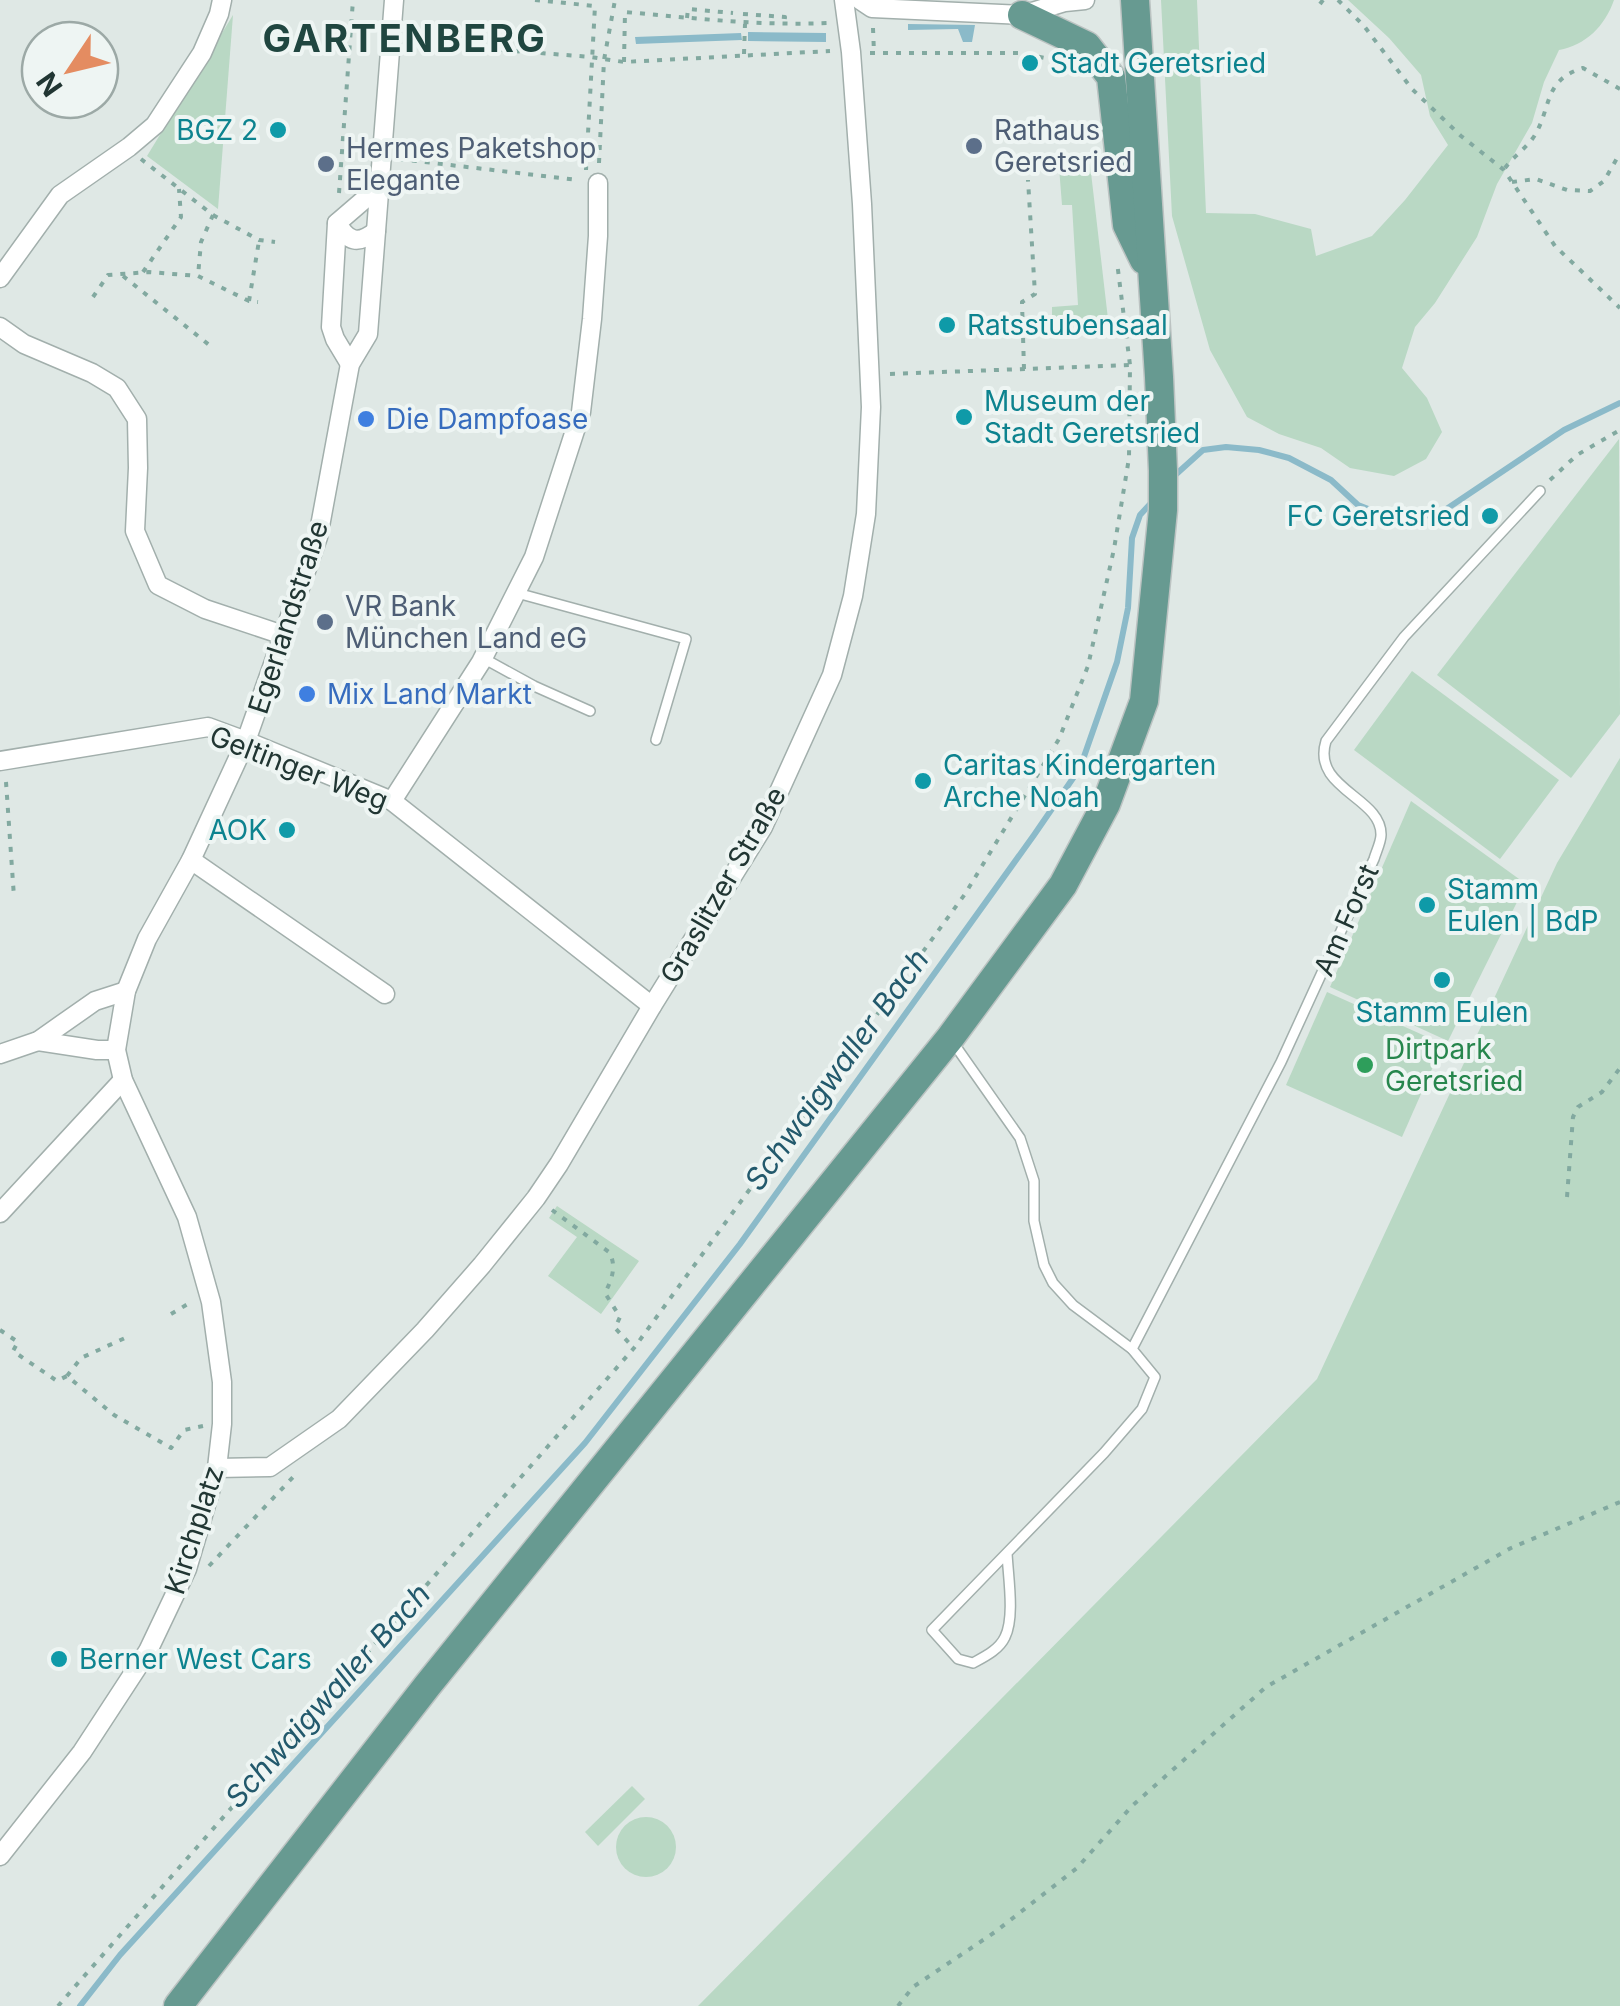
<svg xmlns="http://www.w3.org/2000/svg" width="1620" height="2006" font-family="Inter,sans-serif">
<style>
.green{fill:#b9d8c4}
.water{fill:#8bbac9}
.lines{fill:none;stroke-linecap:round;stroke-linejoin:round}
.stream{stroke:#8bbac9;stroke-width:6}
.lane-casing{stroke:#a2afac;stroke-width:12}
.street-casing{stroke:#a2afac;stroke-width:21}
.primary-casing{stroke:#bcc3c2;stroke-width:31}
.path{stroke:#82a9a0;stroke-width:4;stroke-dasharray:5 8;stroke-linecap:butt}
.lane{stroke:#fff;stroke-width:9}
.street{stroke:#fff;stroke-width:18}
.primary{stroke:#679a91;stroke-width:28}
.culture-dot{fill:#0f9aa8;stroke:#eef5f3;stroke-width:4}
.service-dot{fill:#5c6f8a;stroke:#eef5f3;stroke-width:4}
.shop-dot{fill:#3f7fe0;stroke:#eef5f3;stroke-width:4}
.leisure-dot{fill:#2e9e5b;stroke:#eef5f3;stroke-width:4}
.labels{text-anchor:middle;stroke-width:8;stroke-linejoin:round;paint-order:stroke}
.culture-label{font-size:28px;fill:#0d838f;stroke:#eef5f3;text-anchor:start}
.service-label{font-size:28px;fill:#4e5e75;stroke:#eef5f3;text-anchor:start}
.shop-label{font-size:28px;fill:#366cbe;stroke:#eef5f3;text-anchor:start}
.street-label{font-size:28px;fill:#213633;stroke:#eef5f3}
.leisure-label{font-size:28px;fill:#27864d;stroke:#eef5f3;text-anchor:start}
.water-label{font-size:30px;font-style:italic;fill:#22596c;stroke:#eef5f3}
.district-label{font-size:38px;font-weight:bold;letter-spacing:2.5px;fill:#204640;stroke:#eef5f3}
</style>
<rect width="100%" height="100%" fill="#dfe8e5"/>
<g class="green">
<path d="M1161 0H1197L1206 213 1255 214 1311 229 1316 256 1372 236 1405 200 1448 145 1430 116 1421 75 1389 38 1348 0H1614C1605 26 1586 45 1559 50L1544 82 1532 123 1497 184 1477 237 1435 303 1415 327 1402 368 1427 398 1442 432 1426 459 1394 476 1350 468 1321 448 1279 434 1247 417 1210 350 1172 216Z"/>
<path d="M233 15 218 209 147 156Z"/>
<path d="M1090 164 1108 319 1052 321V307L1078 305 1072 205H1062L1059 167Z"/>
<path d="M1619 439 1620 714 1571 778 1437 675Z"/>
<path d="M1412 671 1559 780 1500 859 1354 750Z"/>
<path d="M1620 758V2006H698L1317 1379 1557 863Z"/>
<path d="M1411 801 1526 884 1448 1041 1330 987Z"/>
<path d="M1327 992 1443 1044 1402 1137 1286 1085Z"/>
<path d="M557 1206 639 1261 601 1314 548 1276 577 1237 549 1218Z"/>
<path d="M632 1786 645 1799 598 1846 585 1832Z"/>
<circle cx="646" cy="1847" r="30"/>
</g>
<g class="water">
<path d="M908 24 975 25 972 42H963L958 29 908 30Z"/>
<path d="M748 32 826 33V42L748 41Z"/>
<path d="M741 33 742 40 636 44 635 37Z"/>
</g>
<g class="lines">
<g class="stream">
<path d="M1173 477 1203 450 1226 447 1259 450 1289 458 1331 480 1358 505 1394 519 1439 514 1564 430 1620 403"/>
<path d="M80 2006 120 1955 585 1443 740 1244 1034 835 1080 768 1117 662 1128 608 1132 538 1140 515 1152 502"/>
</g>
<g class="lane-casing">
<g id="lane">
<path d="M517 593 686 639 656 740"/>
<path d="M483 658 534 686 590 711"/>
<path d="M952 1041 1020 1138 1034 1181V1221L1044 1265 1053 1283 1073 1305 1132 1349"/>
<path d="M1007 1553C1008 1576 1015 1617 1005 1637 999 1650 984 1657 973 1663L958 1659 932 1630 1104 1453 1142 1409 1155 1377 1132 1349 1281 1062 1374 859C1376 852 1381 842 1381 835 1382 797 1311 789 1326 741L1404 637 1540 491"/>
</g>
</g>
<g class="street-casing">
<g id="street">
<path d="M860 0 872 8 1022 15 1065 2 1085 0"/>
<path d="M337 223C348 242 358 245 376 231"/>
<path d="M0 278 60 195 129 147 155 125 202 53 219 14 222 0"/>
<path d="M0 327 24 344 92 373 117 388 137 419 138 468 135 531 158 585 205 609 283 635"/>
<path d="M350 364 335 339 331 327 337 223 380 186"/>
<path d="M0 761 208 727 246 741 392 801 652 1006"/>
<path d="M392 801 481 662 534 557 581 412 592 319 598 236V183"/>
<path d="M191 860 385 994"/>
<path d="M38 1041 97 1050H116"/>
<path d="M0 1054 38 1041 95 1001 126 991"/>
<path d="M0 1213 123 1080"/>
<path d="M217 1468 270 1467 339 1419 425 1330 482 1265 536 1198 559 1164 652 1006 763 827 832 675 853 596 866 514 871 407 862 204 851 52 844 0"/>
<path d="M0 1856 82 1752 148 1651 187 1569 217 1468 222 1424V1382L211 1302 187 1217 123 1080 116 1050 126 991 147 939 191 860 246 741 318 537 350 364 368 334 394 0"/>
</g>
</g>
<g class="primary-casing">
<g id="primary">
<path d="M1022 15 1087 46 1111 77 1127 225 1144 260"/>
<path d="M178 2006 427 1686 950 1038 1063 885 1106 804 1144 701 1163 510V471L1159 377 1135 0"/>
</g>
</g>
<g class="path">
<path d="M535 0 595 6 586 170"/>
<path d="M1338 0 1364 26 1412 89 1461 136 1504 170 1555 246 1620 308"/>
<path d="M1320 4 1323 0"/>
<path d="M743 14 785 17 784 25"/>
<path d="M687 18 688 9 733 13"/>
<path d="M873 28 874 53"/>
<path d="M411 43 591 57 624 62 830 51"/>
<path d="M870 53H1019L1055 60"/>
<path d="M744 54 745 24"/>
<path d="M624 62 625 12C693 18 759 26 828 23"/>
<path d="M141 159 213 215 201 242 198 276"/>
<path d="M399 159 578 180"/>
<path d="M599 163 604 60 615 0"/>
<path d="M1505 168C1513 157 1525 149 1533 138 1552 110 1542 80 1583 68L1620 89"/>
<path d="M1512 182 1536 179 1567 190 1590 191 1604 181 1620 153"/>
<path d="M339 193 353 0"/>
<path d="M213 215 259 240 275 242"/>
<path d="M143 272 181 217 179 189"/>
<path d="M123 276 213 348"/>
<path d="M93 297 108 275 149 272 198 276 249 301 258 302"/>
<path d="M249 301 259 241"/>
<path d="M1024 369 1022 302 1035 294 1028 180"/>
<path d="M890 374 1130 365"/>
<path d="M1550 480 1577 455 1620 430"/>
<path d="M6 782 14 897"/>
<path d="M1567 1197 1573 1117 1578 1107 1602 1092 1620 1068"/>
<path d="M552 1210 609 1252C617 1266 612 1279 605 1293L620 1317 615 1328 632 1346"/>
<path d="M171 1314 193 1301"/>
<path d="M0 1330 18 1342 13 1351 57 1381 67 1376 114 1415 171 1448 184 1430 203 1426"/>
<path d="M67 1376 81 1358 125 1338"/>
<path d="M209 1566 295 1475"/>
<path d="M58 2006 634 1348 965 894 1059 739 1088 666 1114 549 1129 458 1130 365 1117 262"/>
<path d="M898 2006 913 1987 995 1932 1077 1868 1132 1806 1266 1687 1511 1548 1620 1502"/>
</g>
<use href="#lane" class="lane"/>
<use href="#street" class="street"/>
<use href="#primary" class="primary"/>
</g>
<g class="culture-dot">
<circle cx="1030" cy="63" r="10"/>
<circle cx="278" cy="130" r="10"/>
<circle cx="947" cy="325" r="10"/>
<circle cx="964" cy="417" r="10"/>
<circle cx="1490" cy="516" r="10"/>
<circle cx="923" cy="781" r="10"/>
<circle cx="287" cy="830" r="10"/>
<circle cx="1427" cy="905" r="10"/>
<circle cx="1442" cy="980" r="10"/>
<circle cx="59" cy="1659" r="10"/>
</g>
<g class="service-dot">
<circle cx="974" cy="146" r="10"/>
<circle cx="326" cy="164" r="10"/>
<circle cx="325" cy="622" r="10"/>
</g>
<g class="shop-dot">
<circle cx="366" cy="419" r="10"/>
<circle cx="307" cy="694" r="10"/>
</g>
<circle class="leisure-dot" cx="1365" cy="1065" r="10"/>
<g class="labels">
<g class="culture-label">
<text x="1050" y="73">Stadt Geretsried</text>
<text x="258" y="140" text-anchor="end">BGZ 2</text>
<text x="967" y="335">Ratsstubensaal</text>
<text x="984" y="411">Museum der<tspan x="984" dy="32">Stadt Geretsried</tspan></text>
<text x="1470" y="526" text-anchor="end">FC Geretsried</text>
<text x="943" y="775">Caritas Kindergarten<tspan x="943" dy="32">Arche Noah</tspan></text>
<text x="267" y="840" text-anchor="end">AOK</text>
<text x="1447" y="899">Stamm<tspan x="1447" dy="32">Eulen | BdP</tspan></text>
<text x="1442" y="1022" text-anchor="middle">Stamm Eulen</text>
<text x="79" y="1669">Berner West Cars</text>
</g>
<g class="service-label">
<text x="994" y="140">Rathaus<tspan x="994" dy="32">Geretsried</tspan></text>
<text x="346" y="158">Hermes Paketshop<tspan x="346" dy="32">Elegante</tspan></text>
<text x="345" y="616">VR Bank<tspan x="345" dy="32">München Land eG</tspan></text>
</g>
<g class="shop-label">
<text x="386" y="429">Die Dampfoase</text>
<text x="327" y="704">Mix Land Markt</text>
</g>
<g class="street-label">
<text transform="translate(288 617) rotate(-72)" y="10">Egerlandstraße</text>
<text transform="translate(299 768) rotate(21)" y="10">Geltinger Weg</text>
<text transform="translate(723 885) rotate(-60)" y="10">Graslitzer Straße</text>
<text transform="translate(1346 920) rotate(-66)" y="10">Am Forst</text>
<text transform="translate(194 1530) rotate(-72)" y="10">Kirchplatz</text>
</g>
<g class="leisure-label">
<text x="1385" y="1059">Dirtpark<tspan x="1385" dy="32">Geretsried</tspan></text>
</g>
<g class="water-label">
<text transform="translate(837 1070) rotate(-54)" y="10">Schwaigwaller Bach</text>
<text transform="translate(328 1696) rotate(-48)" y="10">Schwaigwaller Bach</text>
</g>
<g class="district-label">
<text x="405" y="52">GARTENBERG</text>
</g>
</g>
<g transform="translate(70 70) rotate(235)"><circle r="48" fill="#eef5f3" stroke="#9ca9a6" stroke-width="2.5"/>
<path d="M0-8L18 38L0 25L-18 38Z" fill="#e48c61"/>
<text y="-15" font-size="28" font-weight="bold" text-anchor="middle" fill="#213633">N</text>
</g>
</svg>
